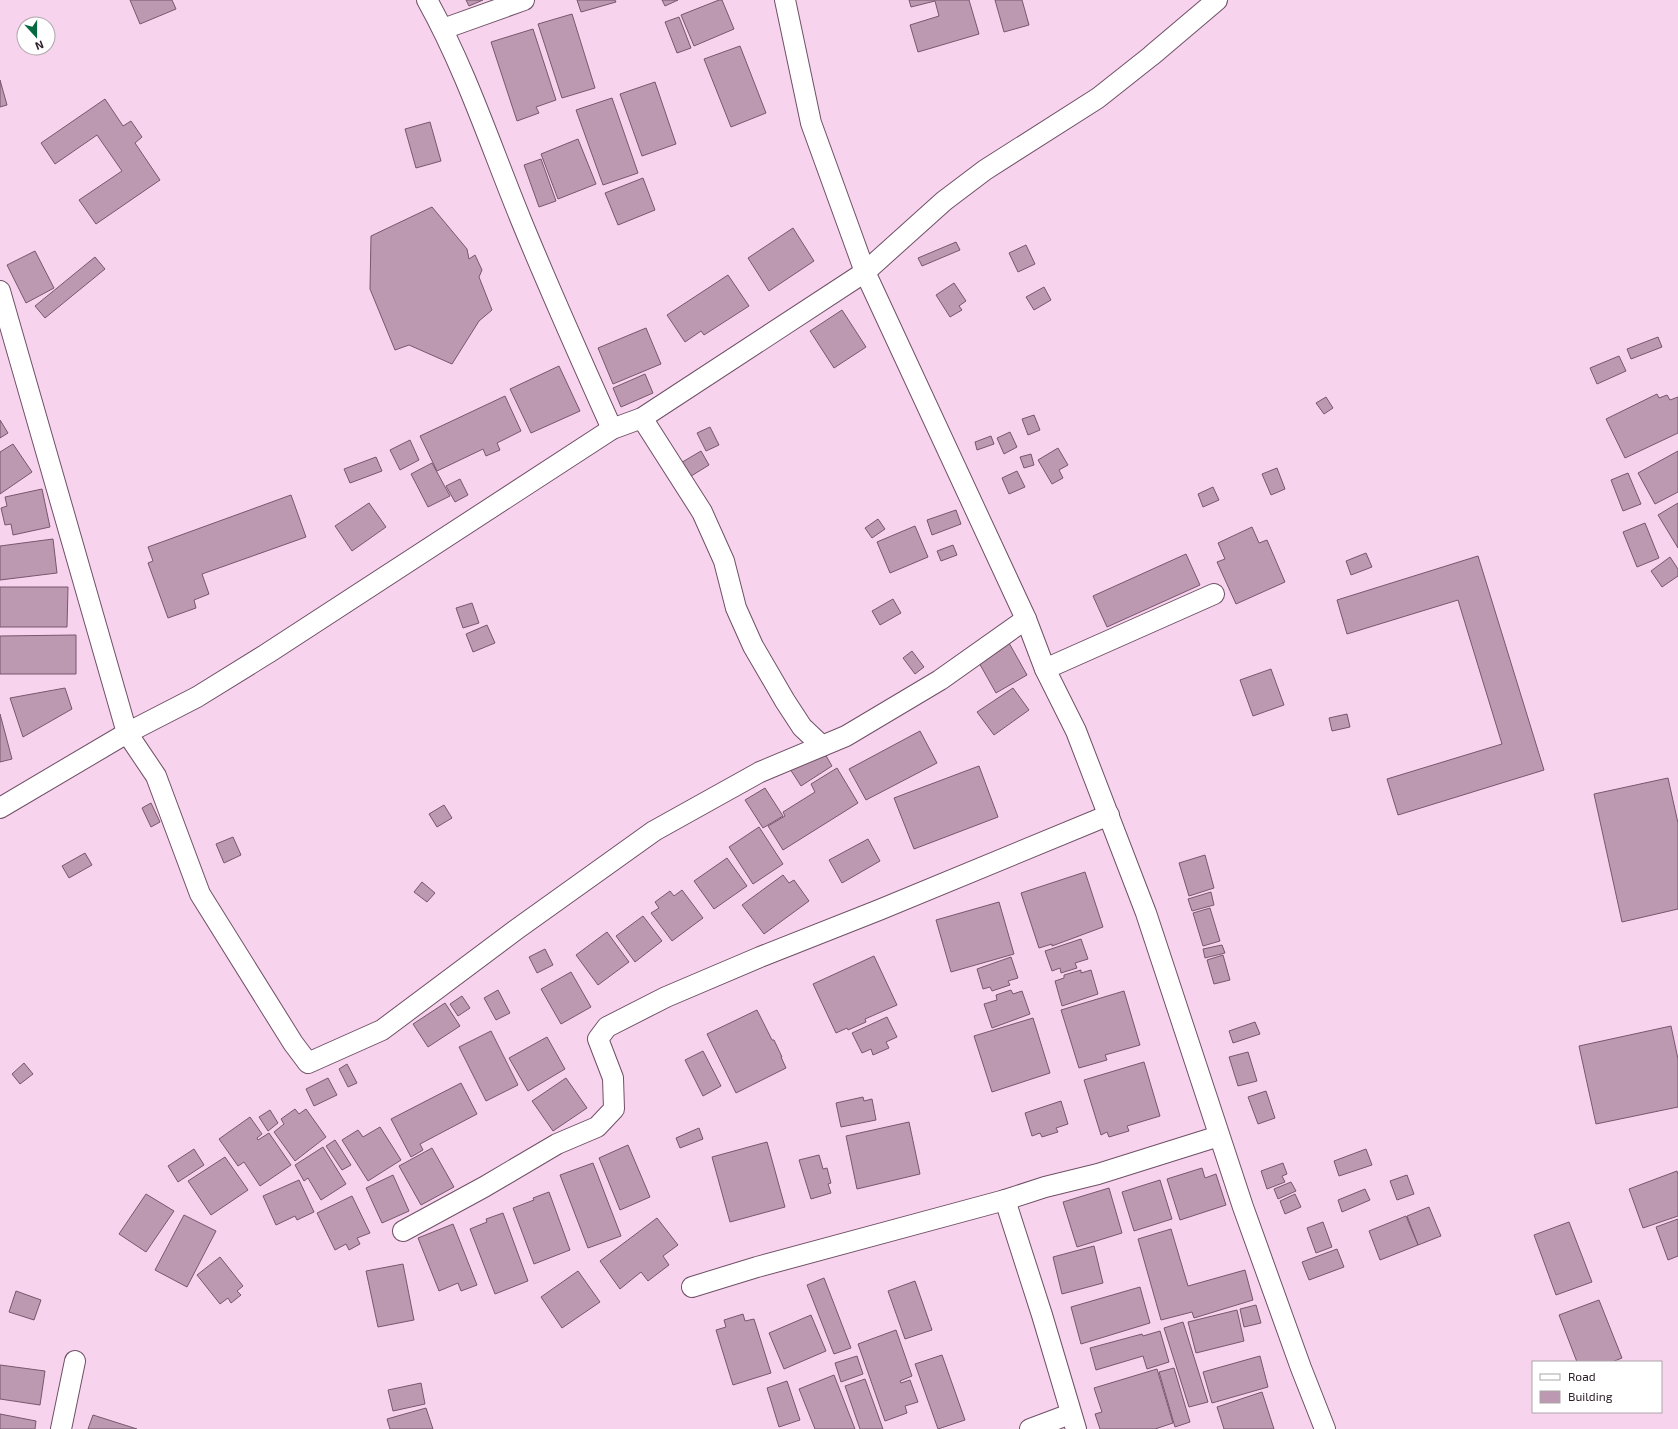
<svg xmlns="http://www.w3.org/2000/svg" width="1678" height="1429" font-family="'Exo 2',sans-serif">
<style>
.building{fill:#bc99b1;stroke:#77576e}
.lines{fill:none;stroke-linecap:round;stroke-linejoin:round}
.street-casing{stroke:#6f5066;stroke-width:22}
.street{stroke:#fff;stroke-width:20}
</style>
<rect width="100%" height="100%" fill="#f8d3ed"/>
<g class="building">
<path d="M130 0H172L176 9 140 24Z"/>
<path d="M466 0H483L469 6Z"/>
<path d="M577 0H615L616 2 581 12Z"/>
<path d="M662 0H678L665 6Z"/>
<path d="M719 0H722L734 29 694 46 681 15Z"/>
<path d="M909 0H969L979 34 918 52 910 25 939 16 935 1 911 7Z"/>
<path d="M995 0H1022L1029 25 1004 32Z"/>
<path d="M572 14 595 88 562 98 538 24Z"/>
<path d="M679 17 691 48 677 53 665 22Z"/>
<path d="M533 29 556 100 536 107 539 113 517 121 491 42Z"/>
<path d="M740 46 766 113 731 127 704 59Z"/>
<path d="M0 80 7 105 0 107Z"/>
<path d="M655 82 676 144 642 156 620 94Z"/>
<path d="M612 98 638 173 603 185 576 110Z"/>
<path d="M105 99 123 126 131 121 142 137 135 143 160 180 96 224 79 200 122 171 97 135 55 164 41 143Z"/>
<path d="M430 122 441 161 416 168 405 129Z"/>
<path d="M578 139 596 184 558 199 541 154Z"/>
<path d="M541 159 556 201 539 207 524 165Z"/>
<path d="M643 178 655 210 618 225 605 193Z"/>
<path d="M432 207 467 249 469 259 475 255 482 270 479 277 492 310 479 321 452 364 409 345 395 350 370 289 371 236Z"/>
<path d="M793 228 814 261 769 291 748 258Z"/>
<path d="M956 242 960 250 922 266 918 258Z"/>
<path d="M1026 245 1035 264 1018 272 1009 253Z"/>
<path d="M35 251 54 288 26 303 7 265Z"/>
<path d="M95 257 105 269 45 318 35 306Z"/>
<path d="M728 275 749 306 704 335 701 331 685 342 667 315Z"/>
<path d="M954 283 966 301 959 306 962 310 950 317 936 295Z"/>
<path d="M1044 287 1051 300 1034 310 1026 297Z"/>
<path d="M842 310 866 347 834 368 810 331Z"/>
<path d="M646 328 661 364 613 384 598 348Z"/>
<path d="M1658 337 1662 347 1631 359 1627 349Z"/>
<path d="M1619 356 1626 371 1597 384 1590 368Z"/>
<path d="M559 366 580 411 531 433 510 389Z"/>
<path d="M645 374 653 393 621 407 613 388Z"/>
<path d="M1657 394 1659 398 1667 395 1670 400 1678 397V433L1625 458 1606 419Z"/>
<path d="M505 396 521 431 497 443 500 450 486 456 483 449 437 471 420 436Z"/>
<path d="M1326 397 1333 408 1324 414 1316 403Z"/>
<path d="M1034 415 1040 430 1028 435 1022 419Z"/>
<path d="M0 420 8 433 0 438Z"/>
<path d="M710 427 719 445 706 451 697 433Z"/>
<path d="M1010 432 1017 447 1004 454 997 438Z"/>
<path d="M991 436 994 444 977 450 975 442Z"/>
<path d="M410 440 419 460 400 470 390 450Z"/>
<path d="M13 444 32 472 0 494V452Z"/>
<path d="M1058 448 1068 465 1059 470 1063 478 1052 484 1038 460Z"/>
<path d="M701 451 709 465 688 478 679 464Z"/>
<path d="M1678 451V492L1655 504 1638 473Z"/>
<path d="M1031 454 1034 465 1024 468 1020 457Z"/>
<path d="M376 457 382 471 350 483 344 469Z"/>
<path d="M432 463 450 496 428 507 411 474Z"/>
<path d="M1277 468 1285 489 1271 495 1262 474Z"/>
<path d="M1017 471 1025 487 1009 494 1002 478Z"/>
<path d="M1628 473 1641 504 1623 511 1611 480Z"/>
<path d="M460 479 468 495 455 502 446 486Z"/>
<path d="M1213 487 1219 500 1203 507 1198 494Z"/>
<path d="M42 489 50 527 13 535 11 524 5 525 1 508 7 506 5 497Z"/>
<path d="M291 495 306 537 202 574 209 594 194 600 196 608 168 618 148 563 153 561 148 547Z"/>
<path d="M369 503 386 527 352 551 335 526Z"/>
<path d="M1678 503V548L1658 515Z"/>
<path d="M956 510 961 524 932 535 927 520Z"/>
<path d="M878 519 885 529 872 538 865 528Z"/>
<path d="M1645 523 1659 558 1637 567 1623 532Z"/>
<path d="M915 526 928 557 890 573 877 542Z"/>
<path d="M1252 527 1259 543 1267 540 1285 582 1236 604 1217 562 1225 559 1218 543Z"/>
<path d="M53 539 57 573 0 580V546Z"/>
<path d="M953 545 957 555 941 561 937 551Z"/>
<path d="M1366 553 1372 567 1351 575 1346 561Z"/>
<path d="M1186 554 1200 585 1107 627 1093 596Z"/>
<path d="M1478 556 1544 770 1398 815 1387 779 1502 744 1458 600 1347 634 1337 600Z"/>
<path d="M1670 557 1678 569V576L1662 587 1651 571Z"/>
<path d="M0 587H68L67 627H0Z"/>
<path d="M893 599 901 613 880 625 872 611Z"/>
<path d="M472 603 479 623 463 628 456 608Z"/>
<path d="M487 625 495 643 473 652 466 634Z"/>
<path d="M76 635V674H0V636Z"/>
<path d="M1009 643 1027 675 996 693 978 661Z"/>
<path d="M912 651 924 667 915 674 903 658Z"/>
<path d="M1271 669 1284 705 1253 716 1240 680Z"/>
<path d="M65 688 72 709 23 737 10 698Z"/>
<path d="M1013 688 1029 710 994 735 977 712Z"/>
<path d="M0 714 12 759 0 762Z"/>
<path d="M1347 714 1350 727 1332 731 1329 718Z"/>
<path d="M920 731 937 763 866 800 849 769Z"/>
<path d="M822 749 832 766 801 786 790 769Z"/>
<path d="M979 766 998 817 914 849 894 798Z"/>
<path d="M837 768 858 803 783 850 768 826 785 816 783 812 815 792 811 784Z"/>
<path d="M1668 778 1678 823V909L1622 922 1594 794Z"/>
<path d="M765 788 783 816 763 828 745 800Z"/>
<path d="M151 803 160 822 151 827 142 808Z"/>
<path d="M444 805 452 818 437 827 429 814Z"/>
<path d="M759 827 783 864 753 884 729 847Z"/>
<path d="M233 837 241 855 224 863 216 844Z"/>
<path d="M868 839 880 861 842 883 829 860Z"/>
<path d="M85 853 92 865 69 878 62 866Z"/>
<path d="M1205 855 1214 888 1189 896 1179 863Z"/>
<path d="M727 858 747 886 714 909 694 881Z"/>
<path d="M1085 872 1103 927 1052 946V944L1039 948 1021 893Z"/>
<path d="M783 875 789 883 794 880 809 901 764 934 742 905Z"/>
<path d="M422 882 435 893 427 902 414 892Z"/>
<path d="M682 890 703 918 672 941 651 913 659 908 655 902 670 891 674 896Z"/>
<path d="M1211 892 1214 905 1192 911 1188 899Z"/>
<path d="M999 902 1014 954 951 972 936 920Z"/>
<path d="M1210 908 1220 941 1203 946 1193 913Z"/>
<path d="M643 916 662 941 635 962 616 936Z"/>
<path d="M607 932 629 962 598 985 576 955Z"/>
<path d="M1081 939 1088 959 1075 963 1077 968 1061 973 1060 968 1052 971 1045 951Z"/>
<path d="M1222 945 1225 953 1205 958 1203 949Z"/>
<path d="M545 949 553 965 537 973 529 957Z"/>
<path d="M1223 955 1230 980 1214 984 1207 960Z"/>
<path d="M874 956 897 1005 865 1019 866 1022 848 1030 847 1028 836 1033 813 984Z"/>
<path d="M1011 957 1018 978 1008 981 1010 985 992 991 990 987 983 989 977 969Z"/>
<path d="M1081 970V973L1091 970 1098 994 1062 1006 1055 981 1064 978V975Z"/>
<path d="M571 972 591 1007 561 1024 541 989Z"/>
<path d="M498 990 510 1013 496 1020 484 998Z"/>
<path d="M1011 990 1013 994 1022 991 1030 1014 992 1028 984 1004 997 1000 996 995Z"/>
<path d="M1124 991 1140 1045 1105 1055 1107 1060 1079 1068 1061 1010Z"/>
<path d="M462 996 470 1008 458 1016 450 1004Z"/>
<path d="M445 1003 460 1026 428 1047 413 1024Z"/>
<path d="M757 1010 772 1040H774L782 1057H781L786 1068 736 1093 707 1034Z"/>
<path d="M887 1017 897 1037 886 1042 889 1048 873 1055 871 1049 862 1053 852 1033Z"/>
<path d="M1033 1018 1050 1073 992 1092 974 1036Z"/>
<path d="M1255 1022 1260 1034 1233 1043 1229 1031Z"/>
<path d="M1671 1026 1678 1059V1107L1596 1124 1579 1046Z"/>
<path d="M491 1031 518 1085 486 1101 459 1047Z"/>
<path d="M547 1037 565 1069 528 1091 509 1058Z"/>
<path d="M703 1051 721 1086 703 1096 685 1060Z"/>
<path d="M1248 1052 1257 1081 1238 1086 1229 1057Z"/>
<path d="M1144 1062 1160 1116 1127 1126 1129 1131 1109 1137 1107 1132 1101 1135 1084 1080Z"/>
<path d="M24 1063 33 1074 20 1084 12 1074Z"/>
<path d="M347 1064 357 1083 348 1087 339 1069Z"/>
<path d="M328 1078 337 1095 314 1106 306 1089Z"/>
<path d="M566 1078 587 1108 553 1131 532 1101Z"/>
<path d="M461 1083 477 1114 420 1144 423 1150 411 1157 391 1119Z"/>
<path d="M1266 1091 1275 1118 1258 1124 1248 1097Z"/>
<path d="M863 1097 864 1101 872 1099 876 1120 841 1127 836 1103Z"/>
<path d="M1061 1101 1068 1124 1056 1128 1058 1132 1042 1137 1040 1133 1032 1136 1025 1113Z"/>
<path d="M295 1109 299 1114 306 1109 326 1137 295 1161 274 1132 284 1124 281 1119Z"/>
<path d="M270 1110 278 1123 268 1131 259 1117Z"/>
<path d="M250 1117 262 1134 257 1138 258 1140 269 1133 291 1165 260 1186 244 1162 238 1166 219 1139Z"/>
<path d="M909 1122 920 1174 857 1189 846 1136Z"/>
<path d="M380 1127 401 1160 368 1181 342 1140 358 1130 363 1137Z"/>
<path d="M699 1128 703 1139 680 1148 676 1138Z"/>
<path d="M335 1140 351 1165 342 1170 326 1146Z"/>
<path d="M767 1142 785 1207 730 1222 712 1157Z"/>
<path d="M628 1145 650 1197 620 1210 599 1158Z"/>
<path d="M323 1147 346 1184 321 1200 308 1178 304 1181 295 1165Z"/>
<path d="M432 1148 454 1187 421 1205 399 1166Z"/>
<path d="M194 1149 204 1165 178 1182 168 1166Z"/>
<path d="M1366 1149 1372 1165 1339 1176 1334 1161Z"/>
<path d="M819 1155 823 1169 827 1168 831 1183 828 1184 831 1193 811 1199 799 1160Z"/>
<path d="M225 1157 248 1190 211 1215 188 1181Z"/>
<path d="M593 1163 621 1236 588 1248 560 1175Z"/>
<path d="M1283 1163 1287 1174 1282 1176 1285 1182 1267 1189 1261 1171Z"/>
<path d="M1202 1168 1205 1178 1216 1174 1226 1205 1180 1220 1167 1179Z"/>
<path d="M1677 1171 1678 1175V1216L1643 1228 1629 1189Z"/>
<path d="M393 1175 409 1211 382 1223 366 1188Z"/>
<path d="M1407 1175 1414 1194 1397 1200 1390 1181Z"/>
<path d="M299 1180 314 1212 297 1220 295 1216 276 1225 263 1196Z"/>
<path d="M1160 1180 1172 1219 1134 1231 1122 1192Z"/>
<path d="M1291 1182 1296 1191 1278 1199 1274 1189Z"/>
<path d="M1109 1188 1122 1233 1077 1247 1063 1202Z"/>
<path d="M1365 1189 1370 1200 1342 1212 1338 1200Z"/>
<path d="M549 1192 570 1250 534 1264 513 1208 534 1200 533 1198Z"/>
<path d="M146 1194 174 1211 146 1252 119 1234Z"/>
<path d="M1295 1194 1301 1207 1285 1214 1280 1201Z"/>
<path d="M352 1196 370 1233 357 1238 360 1244 349 1250 346 1244 335 1250 317 1213Z"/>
<path d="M1429 1207 1441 1236 1418 1245 1407 1216Z"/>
<path d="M503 1213 528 1281 495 1294 470 1229 487 1222 486 1219Z"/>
<path d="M184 1215 216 1231 187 1287 155 1270Z"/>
<path d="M1406 1216 1418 1245 1380 1260 1369 1231Z"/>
<path d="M657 1218 678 1245 663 1256 669 1265 648 1281 641 1272 620 1289 600 1261Z"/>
<path d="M1678 1219V1256L1668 1260 1656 1227Z"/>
<path d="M1323 1222 1332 1247 1316 1253 1307 1228Z"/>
<path d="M1569 1222 1592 1282 1556 1295 1534 1235Z"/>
<path d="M453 1224 477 1285 461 1291 458 1283 439 1291 418 1238Z"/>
<path d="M1171 1229 1188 1286 1245 1270 1253 1300 1194 1318 1192 1312 1161 1320 1138 1239Z"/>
<path d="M1094 1246 1103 1283 1062 1294 1053 1257Z"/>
<path d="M1337 1249 1344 1267 1309 1280 1302 1262Z"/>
<path d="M220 1257 243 1286 237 1291 241 1295 231 1303 228 1298 220 1304 197 1275Z"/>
<path d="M403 1264 414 1320 378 1327 366 1271Z"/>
<path d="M578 1271 600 1302 562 1328 541 1297Z"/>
<path d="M824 1278 851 1348 834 1354 807 1285Z"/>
<path d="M915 1281 932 1330 905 1339 888 1291Z"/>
<path d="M1140 1287 1150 1323 1081 1344 1071 1307Z"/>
<path d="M16 1291 41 1300 34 1320 9 1312Z"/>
<path d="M1599 1300 1622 1358 1612 1362H1577L1559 1315Z"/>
<path d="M1256 1305 1261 1323 1244 1327 1240 1309Z"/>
<path d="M1237 1310 1244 1341 1196 1353 1188 1322Z"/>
<path d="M743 1314 745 1321 754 1319 771 1373 733 1385 716 1330 726 1327 724 1320Z"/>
<path d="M811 1315 826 1351 784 1369 769 1333Z"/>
<path d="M1183 1322 1208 1402 1189 1407 1164 1328Z"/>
<path d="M896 1330 912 1376 900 1381 901 1383 910 1380 918 1402 905 1406 907 1413 885 1421 858 1344Z"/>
<path d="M1160 1331 1169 1362 1147 1369 1143 1356 1096 1370 1090 1348 1142 1334 1143 1336Z"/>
<path d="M942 1355 965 1420 938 1429 915 1364Z"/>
<path d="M857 1356 863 1374 841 1382 835 1363Z"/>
<path d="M1260 1356 1268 1387 1212 1403 1203 1372Z"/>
<path d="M0 1365 45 1371 40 1405 0 1399Z"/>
<path d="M1174 1368 1190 1422 1175 1427 1159 1372Z"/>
<path d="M1157 1369 1173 1423 1155 1429H1100L1095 1414 1102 1412 1094 1388Z"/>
<path d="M834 1375 855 1429H815L799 1389Z"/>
<path d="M865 1379 883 1429H860L845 1386Z"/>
<path d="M787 1381 800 1420 779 1427 767 1388Z"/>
<path d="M421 1383 425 1404 393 1411 388 1390Z"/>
<path d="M1262 1392 1274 1429H1224L1217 1407Z"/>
<path d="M426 1408 433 1429H390L387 1419Z"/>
<path d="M0 1414 36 1421 35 1429H0Z"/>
<path d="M93 1415 137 1429H88Z"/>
</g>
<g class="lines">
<g class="street-casing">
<g id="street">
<path d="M427 0C466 70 491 147 521 220 550 291 581 360 612 429"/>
<path d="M785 0 811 123 865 272 1026 619 1045 669 1076 731 1146 913 1243 1207 1301 1368 1325 1429"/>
<path d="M443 29 524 0"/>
<path d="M0 291 127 733 156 776 200 894 293 1043 308 1063 382 1030 517 929 654 831 760 772 846 736 940 680 1026 619"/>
<path d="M642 418 702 512 724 561 736 608 753 646 785 701 802 727 822 746"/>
<path d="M1045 669 1214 594"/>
<path d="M0 808 127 733 197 697 268 653 612 429 642 418 865 272 944 201 985 170 1098 98 1151 56 1217 0"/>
<path d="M403 1231 484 1187 557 1144 597 1127 614 1109 613 1078 598 1039 607 1027 666 997 760 957 879 910 1109 815"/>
<path d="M692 1287 757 1267 1005 1200"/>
<path d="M61 1429 75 1361"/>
<path d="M1030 1429 1070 1414"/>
<path d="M1076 1429 1042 1315 1005 1200 1045 1187 1098 1174 1219 1136"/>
</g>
</g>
<use href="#street" class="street"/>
</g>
<rect x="1532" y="1361" width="130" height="52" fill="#ffffff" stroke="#aba6aa"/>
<rect x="1540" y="1374" width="20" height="6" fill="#ffffff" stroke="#aba6aa"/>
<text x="1568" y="1381" font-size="12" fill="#2e202a">Road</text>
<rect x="1540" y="1391" width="20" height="12" fill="#bc99b1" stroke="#aba6aa"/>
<text x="1568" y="1401" font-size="12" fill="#2e202a">Building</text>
<g transform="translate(36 36) rotate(159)"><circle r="19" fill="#ffffff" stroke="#aba6aa"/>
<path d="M0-3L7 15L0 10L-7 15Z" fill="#056a40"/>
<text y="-6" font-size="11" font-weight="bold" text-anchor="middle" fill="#2e202a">N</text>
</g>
</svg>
